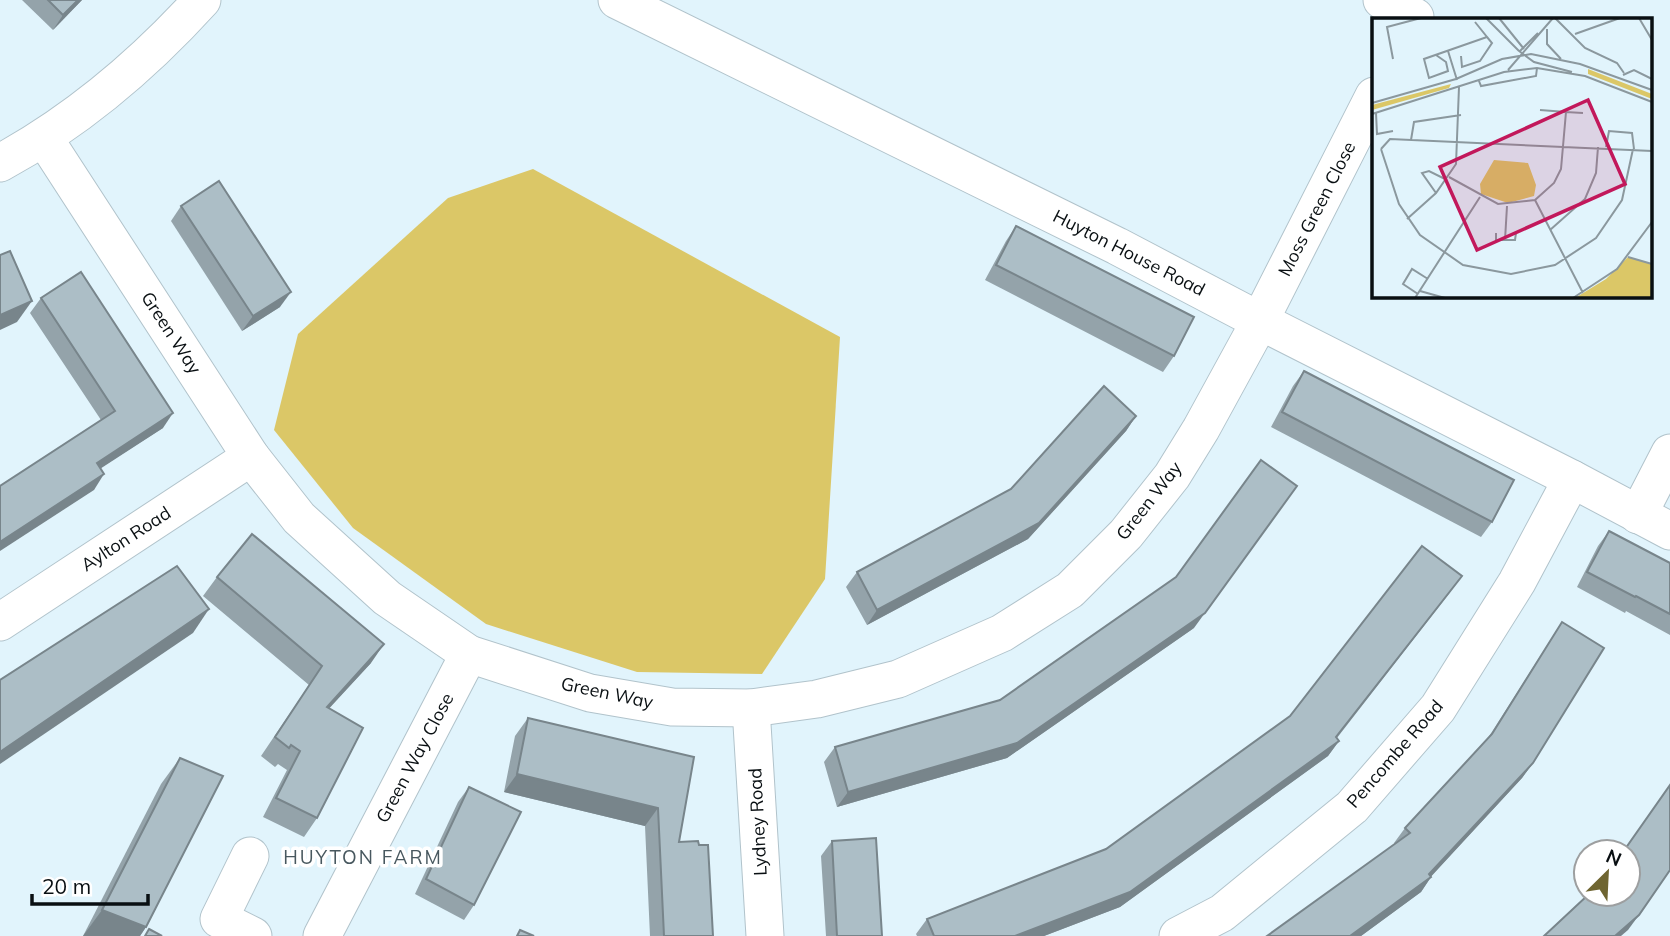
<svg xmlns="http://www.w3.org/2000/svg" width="1670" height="936" font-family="Mulish,sans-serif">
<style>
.green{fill:#dbc767}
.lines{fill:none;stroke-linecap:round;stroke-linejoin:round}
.minor-casing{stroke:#b1c3cb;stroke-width:39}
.minor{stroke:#fff;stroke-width:37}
.wall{fill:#94a3aa}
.shaded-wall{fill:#78858b}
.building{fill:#acbec6;stroke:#78858b;stroke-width:2}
.labels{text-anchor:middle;stroke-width:7;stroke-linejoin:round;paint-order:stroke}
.street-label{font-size:18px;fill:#090f12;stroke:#fff}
.neighbourhood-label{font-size:19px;letter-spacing:2px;fill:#48585f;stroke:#fff}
.inset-road{fill:none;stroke:#8b989e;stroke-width:2}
.view{fill:#c2185b;fill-opacity:0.15;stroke:#c2185b;stroke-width:3.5}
.inset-edge{fill:none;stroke:#090f12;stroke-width:3.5}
</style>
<rect width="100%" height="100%" fill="#e1f4fc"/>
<path class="green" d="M533 169 840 337 825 579 762 674 637 672 486 624 353 528 274 430 298 334 448 198Z"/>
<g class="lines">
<g class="minor-casing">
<g id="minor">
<path d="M617 0 1117 246 1260 321 1572 479 1670 531"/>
<path d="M1382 0 1415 17"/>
<path d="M44 138 251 457 299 518 387 598 469 654 590 693 672 707 751 708 817 699 898 679 1002 633 1070 590 1126 534 1172 476 1201 429 1253 334 1374 96"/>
<path d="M0 163C77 121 143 65 202 0"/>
<path d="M1638 515 1670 453"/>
<path d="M0 622 251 457"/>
<path d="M751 708 765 936"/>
<path d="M250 856 219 919 253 936"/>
<path d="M322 936 469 654"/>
<path d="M1178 936 1222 913 1352 807 1438 708 1517 582 1572 479"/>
</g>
</g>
<use href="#minor" class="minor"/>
</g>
<g class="wall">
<path d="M22 0H82L53 30Z"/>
<path d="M181 206 280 307 242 331 171 221Z"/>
<path d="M1016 226 1174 356 1163 372 985 280 1006 241Z"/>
<path d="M41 298 163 428 100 468 94 490 101 420 30 313Z"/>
<path d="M1304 371 1492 522 1481 537 1271 427 1293 386Z"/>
<path d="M1136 416 1126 431 1028 539 867 625 846 587 857 572 1011 489Z"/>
<path d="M1609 531 1670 563V635L1626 611 1625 613 1577 587 1598 546Z"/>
<path d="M217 577 371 663 329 708 317 818 304 837 263 817 287 770 278 764 275 767 261 756 309 685 203 596Z"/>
<path d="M1451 591 1337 738 1339 741 1328 756 1120 907 1044 936H917L916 934 927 919 1106 849 1290 716Z"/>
<path d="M1562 622 1533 763 1522 778 1431 876V877L1421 892 1361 936H1267L1395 844 1394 843 1405 828 1488 738Z"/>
<path d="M1194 628 1007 758 837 807 824 762 835 747 1000 700Z"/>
<path d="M528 718 694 757 679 842 713 936H650L645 826 504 792 515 736Z"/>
<path d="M180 758 146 927 140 936H83L161 784Z"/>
<path d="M469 787 474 905 464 920 415 894 458 802Z"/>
<path d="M832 841 882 936H826L821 856Z"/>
</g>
<g class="shaded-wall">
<path d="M78 0H82L53 30 63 15Z"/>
<path d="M291 292 280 307 242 331 253 316Z"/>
<path d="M32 301 17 322 0 330V315Z"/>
<path d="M173 413 163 428 86 478 97 463Z"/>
<path d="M1136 416 1126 431 1028 539 867 625 877 610Z"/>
<path d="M104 474 94 490 0 551V542Z"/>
<path d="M1297 486 1194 628 1007 758 837 807 848 792 1205 613Z"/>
<path d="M1462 576 1329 747 1339 741 1328 756 1120 907 1044 936H1015L1336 737Z"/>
<path d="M209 609 193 633 0 764V752Z"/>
<path d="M384 644 371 663 313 726 327 707Z"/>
<path d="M1533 763 1522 778 1427 881 1431 877 1421 892 1361 936H1350L1429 874Z"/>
<path d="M517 774 658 808 645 826 504 792Z"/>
<path d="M102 910 146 927 140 936H83Z"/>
<path d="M1639 915 1628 930 1621 936H1615Z"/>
</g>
<g class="building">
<path d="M48 0H78L63 15Z"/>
<path d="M219 181 291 292 253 316 181 206Z"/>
<path d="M1016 226 1194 317 1174 356 996 265Z"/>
<path d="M10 251 32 301 0 315V255Z"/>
<path d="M81 272 173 413 97 463 104 474 0 542V486L115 411 41 298Z"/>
<path d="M1304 371 1514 480 1492 522 1282 412Z"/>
<path d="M1104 386 1136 416 1039 523 877 610 857 572 1011 489Z"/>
<path d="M1261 460 1297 486 1205 613 1017 743 848 792 835 747 1000 700 1176 577Z"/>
<path d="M1609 531 1670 563V614L1636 596 1635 597 1587 572Z"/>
<path d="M252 534 384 644 327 707 363 728 317 818 276 798 300 751 291 745 289 748 275 737 322 666 217 577Z"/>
<path d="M1422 546 1462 576 1336 737 1339 741 1130 892 1015 936H934L927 919 1106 849 1290 716Z"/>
<path d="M177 566 209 609 0 752V680Z"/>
<path d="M1562 622 1604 648 1533 763 1429 874 1431 877 1350 936H1267L1410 833 1405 828 1492 734Z"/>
<path d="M528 718 694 757 679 842 698 841 699 845H708L713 936H664L658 808 517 774Z"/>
<path d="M180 758 223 776 146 927 102 910Z"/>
<path d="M1670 785V870L1639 915 1615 936H1544L1589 894H1628V852H1623Z"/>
<path d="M469 787 521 812 474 905 426 879Z"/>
<path d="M876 838 882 936H837L832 841Z"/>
<path d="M149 929 162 936H145Z"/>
<path d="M520 930 534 936H517Z"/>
</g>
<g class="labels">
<g class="street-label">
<text transform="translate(1317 209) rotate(-63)" y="6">Moss Green Close</text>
<text transform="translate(1129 253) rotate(27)" y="6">Huyton House Road</text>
<text transform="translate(171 333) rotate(57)" y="6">Green Way</text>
<text transform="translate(1149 501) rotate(-52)" y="6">Green Way</text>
<text transform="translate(126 539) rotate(-33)" y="6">Aylton Road</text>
<text transform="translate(607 693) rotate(12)" y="6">Green Way</text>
<text transform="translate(1395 754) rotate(-49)" y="6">Pencombe Road</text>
<text transform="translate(415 758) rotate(-62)" y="6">Green Way Close</text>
<text transform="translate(758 822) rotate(-93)" y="6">Lydney Road</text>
</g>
<g class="neighbourhood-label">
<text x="363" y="864">HUYTON FARM</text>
</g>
</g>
<g transform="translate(1372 18)">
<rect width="280" height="280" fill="#e1f4fc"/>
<path d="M216 51 280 76V81L216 56ZM79 66 77 70 0 92V87ZM122 142 156 145 164 167 162 178 136 185 109 176 108 166ZM256 239 280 246V280H203L234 261Z" fill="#dbc767"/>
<path class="inset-road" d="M114 0 147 33M127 0 152 31M183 0 213 30 245 45 252 55M267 0 280 22M175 11V26L189 41M203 16 248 0M76 33 85 62M147 33 162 44 200 54M147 34 166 15M64 37 74 44 76 53 57 60 52 41 115 19 103 4M89 38 90 49 108 43 120 25 115 19M21 41 15 9 49 0M136 52 181 0M251 57 262 52 280 61M107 63 109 68 164 58 165 50M0 85 84 61 130 41 159 36 208 46 280 72M168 92 194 94M4 95 5 116 21 113M0 96 132 54 165 50 213 58 280 84M39 122 42 104 89 97M234 129 237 113 260 115 262 131M9 131 27 186 48 217 91 247 139 256 183 247 224 220 250 182 261 131M9 131 18 121 280 133M77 159 126 186 163 182 182 165 189 151 194 94 211 95M64 175 50 155 57 153 75 162M163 182 211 275M35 201 64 175 84 146 87 69M178 212 213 181 224 155 226 129M124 215V222H143L144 215M133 222 135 188M256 239 280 246M48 273 73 280M46 276 31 266 40 251 56 261M43 280 108 179M201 280 245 251 280 204"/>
<path class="view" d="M216 82 253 166 105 232 68 149Z"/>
<rect width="280" height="280" class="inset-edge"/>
</g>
<g transform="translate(1607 873) rotate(24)"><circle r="33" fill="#ffffff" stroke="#9d9fa0" stroke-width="2"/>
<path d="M0-5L12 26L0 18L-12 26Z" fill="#6f6531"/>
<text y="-10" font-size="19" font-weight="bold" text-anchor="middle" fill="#090f12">N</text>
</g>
<path d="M32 894v10h116v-10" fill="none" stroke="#090f12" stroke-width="3.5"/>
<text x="42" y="894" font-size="21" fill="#090f12" stroke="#ffffff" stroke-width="5" paint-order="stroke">20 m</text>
</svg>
